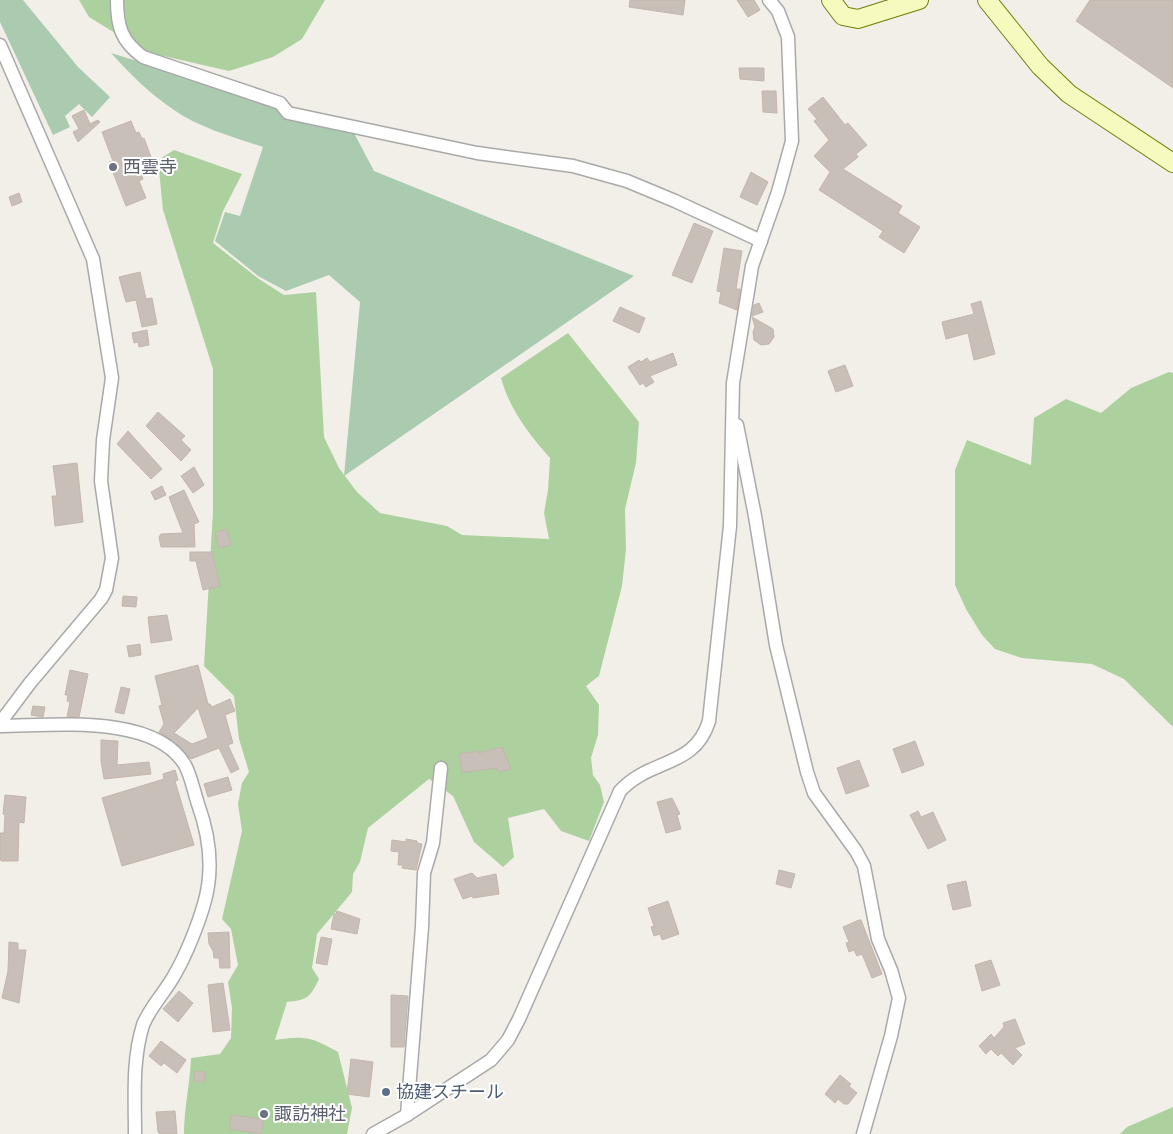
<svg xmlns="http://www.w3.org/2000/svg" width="1173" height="1134" font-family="Mulish,'Noto Sans JP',sans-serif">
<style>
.forest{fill:#add19e}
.cemetery{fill:#aacbaf}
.building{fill:#c7bfb8;stroke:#c4b6ab;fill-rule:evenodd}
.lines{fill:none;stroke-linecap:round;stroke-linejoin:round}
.street-casing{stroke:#a9a9a9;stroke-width:15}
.secondary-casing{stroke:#707d05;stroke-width:20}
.street{stroke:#fff;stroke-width:12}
.secondary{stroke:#f7fabf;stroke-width:18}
.worship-dot{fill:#6b7280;stroke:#fff;stroke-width:2}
.service-dot{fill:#5c6f8a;stroke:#fff;stroke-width:2}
.labels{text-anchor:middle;stroke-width:4;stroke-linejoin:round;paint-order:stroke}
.worship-label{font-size:18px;fill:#5b616d;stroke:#fff;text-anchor:start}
.service-label{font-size:18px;fill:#4e5e75;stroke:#fff;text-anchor:start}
</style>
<rect width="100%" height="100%" fill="#f2efe9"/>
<g class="forest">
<path d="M79 0H325L302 39 273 57 229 71 146 52 89 17Z"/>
<path d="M174 150 242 174 223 211 213 243 259 279 284 295 316 292 324 437 339 468 357 492 380 513 447 526 462 535 549 539 544 513 548 490 550 458C529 435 509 408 501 378L568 333 639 422 636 463 625 509 626 549 622 586 599 676 586 686 599 705 598 735 591 758 593 775 600 785 604 802 589 841 561 831 544 809 508 818 514 857 503 867 474 842 453 796 429 779 368 828 360 862 353 874 352 892 317 934 312 968 319 979C310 998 307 1000 287 1002L275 1040C306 1036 309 1036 338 1052L352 1108 347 1134H184C184 1108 190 1084 191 1058L220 1054 231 1038 232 1008 228 982 238 965 231 929 222 919 242 831 238 804 242 783 249 772 239 739 234 696 204 666 213 511V369L163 210 158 160Z"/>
<path d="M1169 372 1173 373V727L1124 679 1092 664 1022 658 995 649 982 635 966 609 955 585V470L967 440 1031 465 1034 418 1066 399 1101 413 1131 388Z"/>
<path d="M1173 1107V1134H1120L1127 1127Z"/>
</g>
<g class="cemetery">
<path d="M0 0H23L78 67 110 97 92 117 79 104 65 116 70 127 53 135 0 22Z"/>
<path d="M111 53 273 103 284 118 354 133 374 171 634 276 344 476 360 302 329 275 286 291 258 276 215 241 225 212 240 216 263 147C233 137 200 128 174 110 150 94 130 74 111 53Z"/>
</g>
<g class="building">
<path d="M630 0H685L683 15 629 7Z"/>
<path d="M737 0H754L760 10 748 17Z"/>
<path d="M1090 0H1173V88L1076 21Z"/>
<path d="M739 68H764V81L740 79Z"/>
<path d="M762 91H776L777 113 763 112Z"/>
<path d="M823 97 845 125 848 123 867 145 856 154 858 157 843 169 902 206 898 213 920 227 904 253 879 237 883 231 819 190 830 172 814 156 829 140 814 121 817 119 808 109Z"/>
<path d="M84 110 90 124 98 120 100 122 78 142 73 132 79 129 72 116Z"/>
<path d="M131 121 136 133 139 132 142 139 144 138 151 157 137 162 143 179 139 181 146 198 126 206 109 162 113 161 102 132Z"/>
<path d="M751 172 768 182 757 205 740 197Z"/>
<path d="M19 193 22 202 12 206 9 197Z"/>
<path d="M694 223 713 231 692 283 672 275Z"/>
<path d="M724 248 742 251 736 289H740L737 310 719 303 721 292 717 291Z"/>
<path d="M140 272 146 299 152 298 157 324 142 327 136 300 126 302 119 277Z"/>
<path d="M981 301 995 354 974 360 968 333 946 339 942 322 974 314 971 304Z"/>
<path d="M759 303 763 312 752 316 754 305Z"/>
<path d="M620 307 645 318 639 333 613 321Z"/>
<path d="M752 317 773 329 774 337 769 344 761 345 754 340 753 332 755 327Z"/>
<path d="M147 330 149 345 139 347 138 342 134 343 132 333Z"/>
<path d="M673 353 677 365 650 376 654 382 646 387 643 383 640 385 628 367 639 360 641 362 647 358 650 362Z"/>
<path d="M845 365 853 386 836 392 828 371Z"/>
<path d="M158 412 185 436 181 440 191 450 181 461 146 426Z"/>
<path d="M128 431 162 469 151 479 117 444Z"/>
<path d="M77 463 83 522 55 526 52 496H57L53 466Z"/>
<path d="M194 467 204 485 193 493 181 476Z"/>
<path d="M162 486 166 495 155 500 151 492Z"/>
<path d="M184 490 199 522 194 524 195 547H161L159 537 161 534 183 533 169 497Z"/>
<path d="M227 529 231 545 219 548 215 533Z"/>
<path d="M190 552H212L220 586 203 590 196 561H190Z"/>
<path d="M123 596 137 597 136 607 122 606Z"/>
<path d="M167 615 172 640 151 643 148 617Z"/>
<path d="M140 644 141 655 129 657 127 646Z"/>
<path d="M198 665 208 704H210L212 707 230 699 235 711 225 715 233 743 228 745 239 769 231 773 219 748 191 759 176 743 159 732 164 724 159 706 162 705 155 676ZM198 708 208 738 192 744 174 733Z"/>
<path d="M70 670 88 674 79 717H67L70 702 67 701 68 695H65Z"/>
<path d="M121 687 130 689 124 714 115 712Z"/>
<path d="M33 706 45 707 43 717 31 715Z"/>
<path d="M101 740 118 741 117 765 149 762 151 774 104 779 101 761Z"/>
<path d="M915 741 924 765 902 773 893 749Z"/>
<path d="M502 747 511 769 499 772 496 768 462 773 459 754 478 751V753Z"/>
<path d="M859 760 869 786 846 794 837 768Z"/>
<path d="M175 770 178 780 175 781 194 845 122 866 102 798 164 779 163 774Z"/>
<path d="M228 777 232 790 208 797 204 784Z"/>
<path d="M5 795 26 797 24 823 19 822 18 861H1L0 857V833H4L5 814H3Z"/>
<path d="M672 798 680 814 677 815 681 829 666 833 657 802Z"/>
<path d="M918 811 921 817 933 812 946 840 928 849 910 815Z"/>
<path d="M406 839 417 841V843L422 844 416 870 402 868 403 865H398L399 852 391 851 392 840 406 842Z"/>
<path d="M779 870 795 874 791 888 776 884Z"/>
<path d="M472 873 477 878 496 874 499 894 473 898 472 896 463 899 454 879Z"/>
<path d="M966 881 971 906 953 910 947 885Z"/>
<path d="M668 901 679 934 662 940 660 934 654 936 651 927 654 926 648 908Z"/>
<path d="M337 911 360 919 357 934 331 929 334 914H336Z"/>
<path d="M859 920H861L882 974 872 978 862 954 857 956 854 950 849 952 846 943 849 942 843 927Z"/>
<path d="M229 932 230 968H220L219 958H214L213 951 209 944 208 933Z"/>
<path d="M321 937 332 939 327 965 316 963Z"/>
<path d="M9 942 18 943V950H26L19 1003 2 998 8 971Z"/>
<path d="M991 960 1000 985 982 991 975 965Z"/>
<path d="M223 983 230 1030 213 1032 208 985Z"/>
<path d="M179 991 193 1003 178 1022 163 1009Z"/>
<path d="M391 995 408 996 404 1047H391Z"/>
<path d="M1015 1019 1025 1044 1015 1048 1022 1055 1013 1065 1001 1053 998 1056 991 1049 986 1054 979 1046 991 1034 994 1038 1004 1027 1003 1023Z"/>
<path d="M161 1041 186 1060 177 1073 164 1063 161 1066 149 1056Z"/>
<path d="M351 1059 373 1062 369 1097 347 1094Z"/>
<path d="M194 1071 205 1072 204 1082 194 1081Z"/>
<path d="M840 1075 851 1084 849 1086 857 1093 848 1104H844L838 1099 835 1103 825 1094Z"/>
<path d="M175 1111 177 1134H160L158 1132 156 1112Z"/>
<path d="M231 1115 264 1119 261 1134 230 1129Z"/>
</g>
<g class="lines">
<g class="street-casing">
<g id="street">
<path d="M117 0C117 26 121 41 143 57L280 103 288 113 477 153 573 166 627 181 675 201 761 241"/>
<path d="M0 45 93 259 112 378 103 440 101 481 112 558 106 590 101 599 30 683 0 723"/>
<path d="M737 425 755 516 776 645 807 772 814 793 856 851 864 866 878 939 891 970 899 998 891 1036 863 1134"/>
<path d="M0 726C52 726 154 713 185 765 191 776 194 792 198 804 210 837 214 870 204 904 198 925 186 955 175 974 166 991 150 1007 143 1025 132 1060 135 1098 135 1134"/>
<path d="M407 1115 422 927 424 873 433 843 441 768"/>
<path d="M373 1134 407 1115 491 1060 508 1040 519 1019 620 791C650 758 695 768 709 721L730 526 733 383 752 266 778 192 792 141 788 37 778 11 769 0"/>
</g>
</g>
<g class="secondary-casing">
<g id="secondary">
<path d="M831 0 843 16 858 19 919 0"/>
<path d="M987 0 1040 66 1069 94 1173 163"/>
</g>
</g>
<use href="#street" class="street"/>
<use href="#secondary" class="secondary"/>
</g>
<g class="worship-dot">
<circle cx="113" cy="167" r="5"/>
<circle cx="264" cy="1114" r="5"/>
</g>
<circle class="service-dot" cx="386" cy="1092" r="5"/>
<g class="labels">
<g class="worship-label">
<text x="123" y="173">西雲寺</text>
<text x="274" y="1120">諏訪神社</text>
</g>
<g class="service-label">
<text x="396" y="1098">協建スチール</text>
</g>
</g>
</svg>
